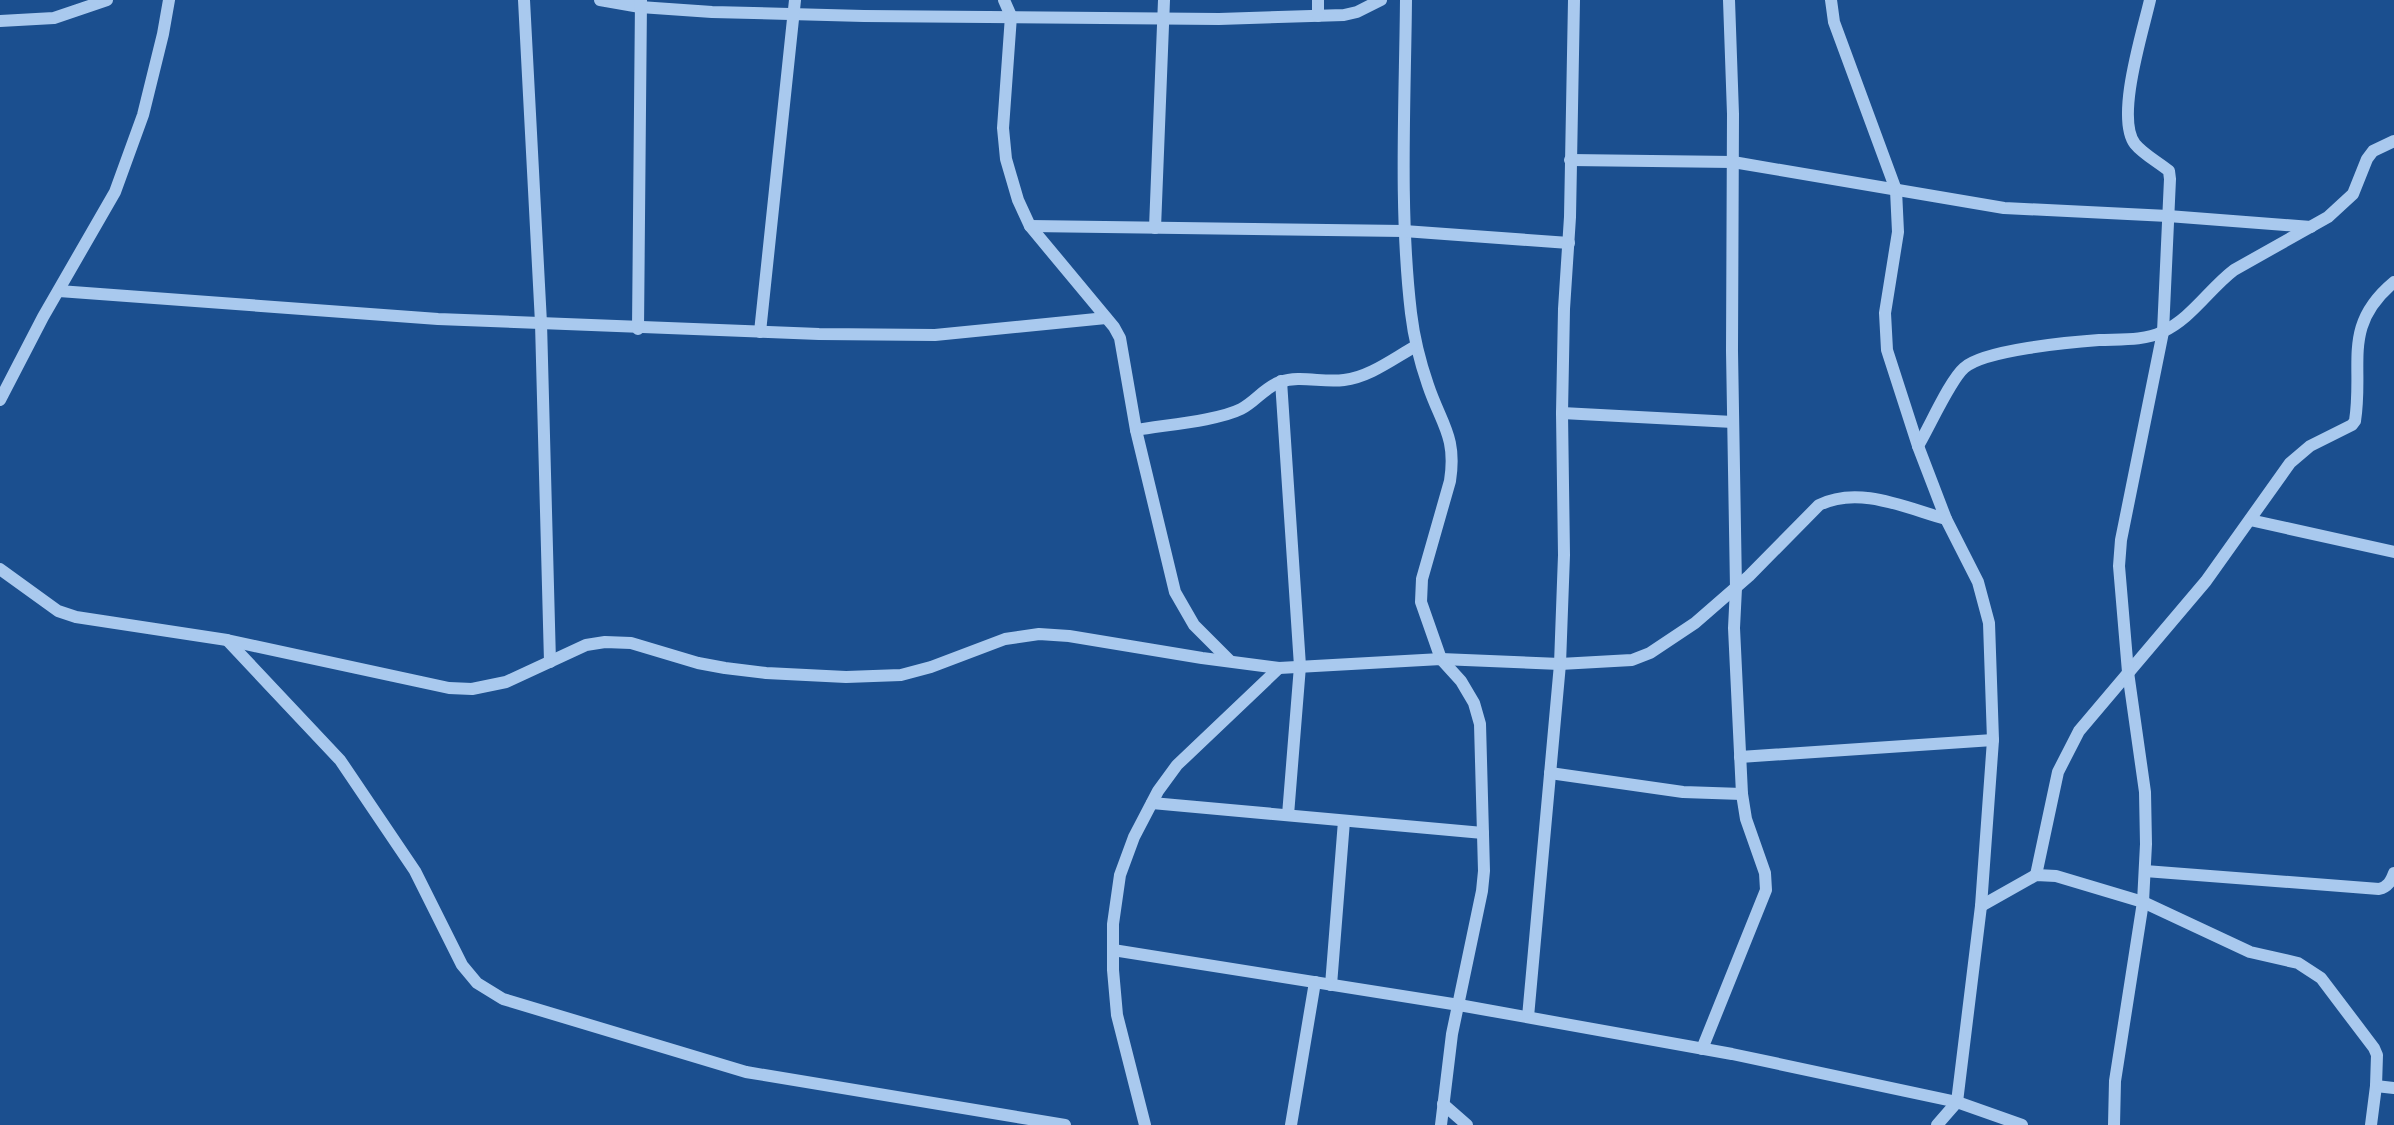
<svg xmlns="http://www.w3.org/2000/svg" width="2394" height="1125" font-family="Rubik,sans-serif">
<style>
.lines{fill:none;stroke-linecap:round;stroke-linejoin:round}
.minor{stroke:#a9c9ee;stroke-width:12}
</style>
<rect width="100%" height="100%" fill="#1b4f8f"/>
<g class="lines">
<g class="minor">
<path d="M524 0 541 323 550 662"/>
<path d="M600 0 640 7 712 12 864 16 1219 19 1344 15 1357 12 1381 0"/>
<path d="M1004 0 1011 16 1003 128 1006 159 1018 200 1030 226 1114 327 1120 338 1136 430 1175 592 1194 625 1230 661"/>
<path d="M1318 0V16"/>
<path d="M1406 0C1405 103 1399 211 1411 313 1414 338 1420 362 1428 385 1441 424 1457 436 1450 481L1422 579 1421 602 1441 659 1461 681 1474 703 1480 724 1484 871 1482 891 1452 1034 1441 1125"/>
<path d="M1831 0 1834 22 1896 190 1898 232 1885 313 1887 350 1918 446 1946 519 1978 582 1989 623 1993 740 1981 906 1957 1102 1937 1125"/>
<path d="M0 21 54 18 107 0"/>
<path d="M1570 160 1733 162 2004 208 2168 216 2311 227"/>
<path d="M1030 226 1404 231 1569 243"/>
<path d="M1155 228 1164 0"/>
<path d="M59 291 438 319 819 334 935 335 1106 318"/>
<path d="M638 329 641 0"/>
<path d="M760 332 795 0"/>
<path d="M1281 381 1300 666 1288 815"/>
<path d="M0 400 43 317 115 192 143 115 163 34 169 0"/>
<path d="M1562 413 1733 422"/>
<path d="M1136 430C1163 425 1217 421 1241 409 1255 402 1265 387 1280 382 1300 375 1323 383 1344 380 1370 377 1394 358 1416 346"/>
<path d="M1918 446C1929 428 1950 380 1964 368 1983 350 2071 342 2099 340 2119 339 2144 341 2162 332 2191 319 2209 289 2234 270L2328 217 2353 194 2367 159 2373 151 2394 141"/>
<path d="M2250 520 2394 552"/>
<path d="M0 569 58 611 76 617 227 640 449 688 472 689 506 682 586 645 605 642 631 643 698 663 725 668 766 673 846 677 901 675 931 667 1005 639 1039 634 1069 636 1202 658 1279 668 1441 659 1560 664 1632 660 1650 653 1695 623 1749 576 1819 505C1859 485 1906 508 1946 519"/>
<path d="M227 640 340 760 415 871 462 965 477 983 503 999 746 1072 1065 1125"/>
<path d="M1740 757 1993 740"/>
<path d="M1550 773 1683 792 1742 794"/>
<path d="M1152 803 1483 833"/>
<path d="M2145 871 2379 889C2388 887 2391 881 2394 873"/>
<path d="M2036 875 2058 772 2079 731 2206 581 2290 463 2310 446 2352 425 2355 421C2364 364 2341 326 2394 282"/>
<path d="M1981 906 2036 875 2056 876 2143 902 2250 952 2298 963 2321 978 2374 1048 2377 1055 2376 1086 2371 1125"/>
<path d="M1113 950 1459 1005 1732 1054 1957 1102 2022 1125"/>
<path d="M1331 985 1344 821"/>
<path d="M1528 1017 1560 664 1564 555 1562 413 1564 309 1570 217 1574 0"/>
<path d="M1702 1049 1766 890 1765 873 1746 819 1742 794 1734 628 1736 588 1732 351 1733 114 1729 0"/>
<path d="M2376 1086 2394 1088"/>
<path d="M1443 1104 1467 1125"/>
<path d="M1145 1125 1117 1015 1113 970V924L1120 875 1134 837 1158 791 1177 765 1279 668"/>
<path d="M1291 1125 1315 982"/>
<path d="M2114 1125 2115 1081 2143 902 2146 844 2145 792 2128 672 2119 566 2121 540 2163 332 2170 179 2169 171C2158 162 2143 154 2135 144 2115 118 2143 31 2150 0"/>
</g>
</g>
</svg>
